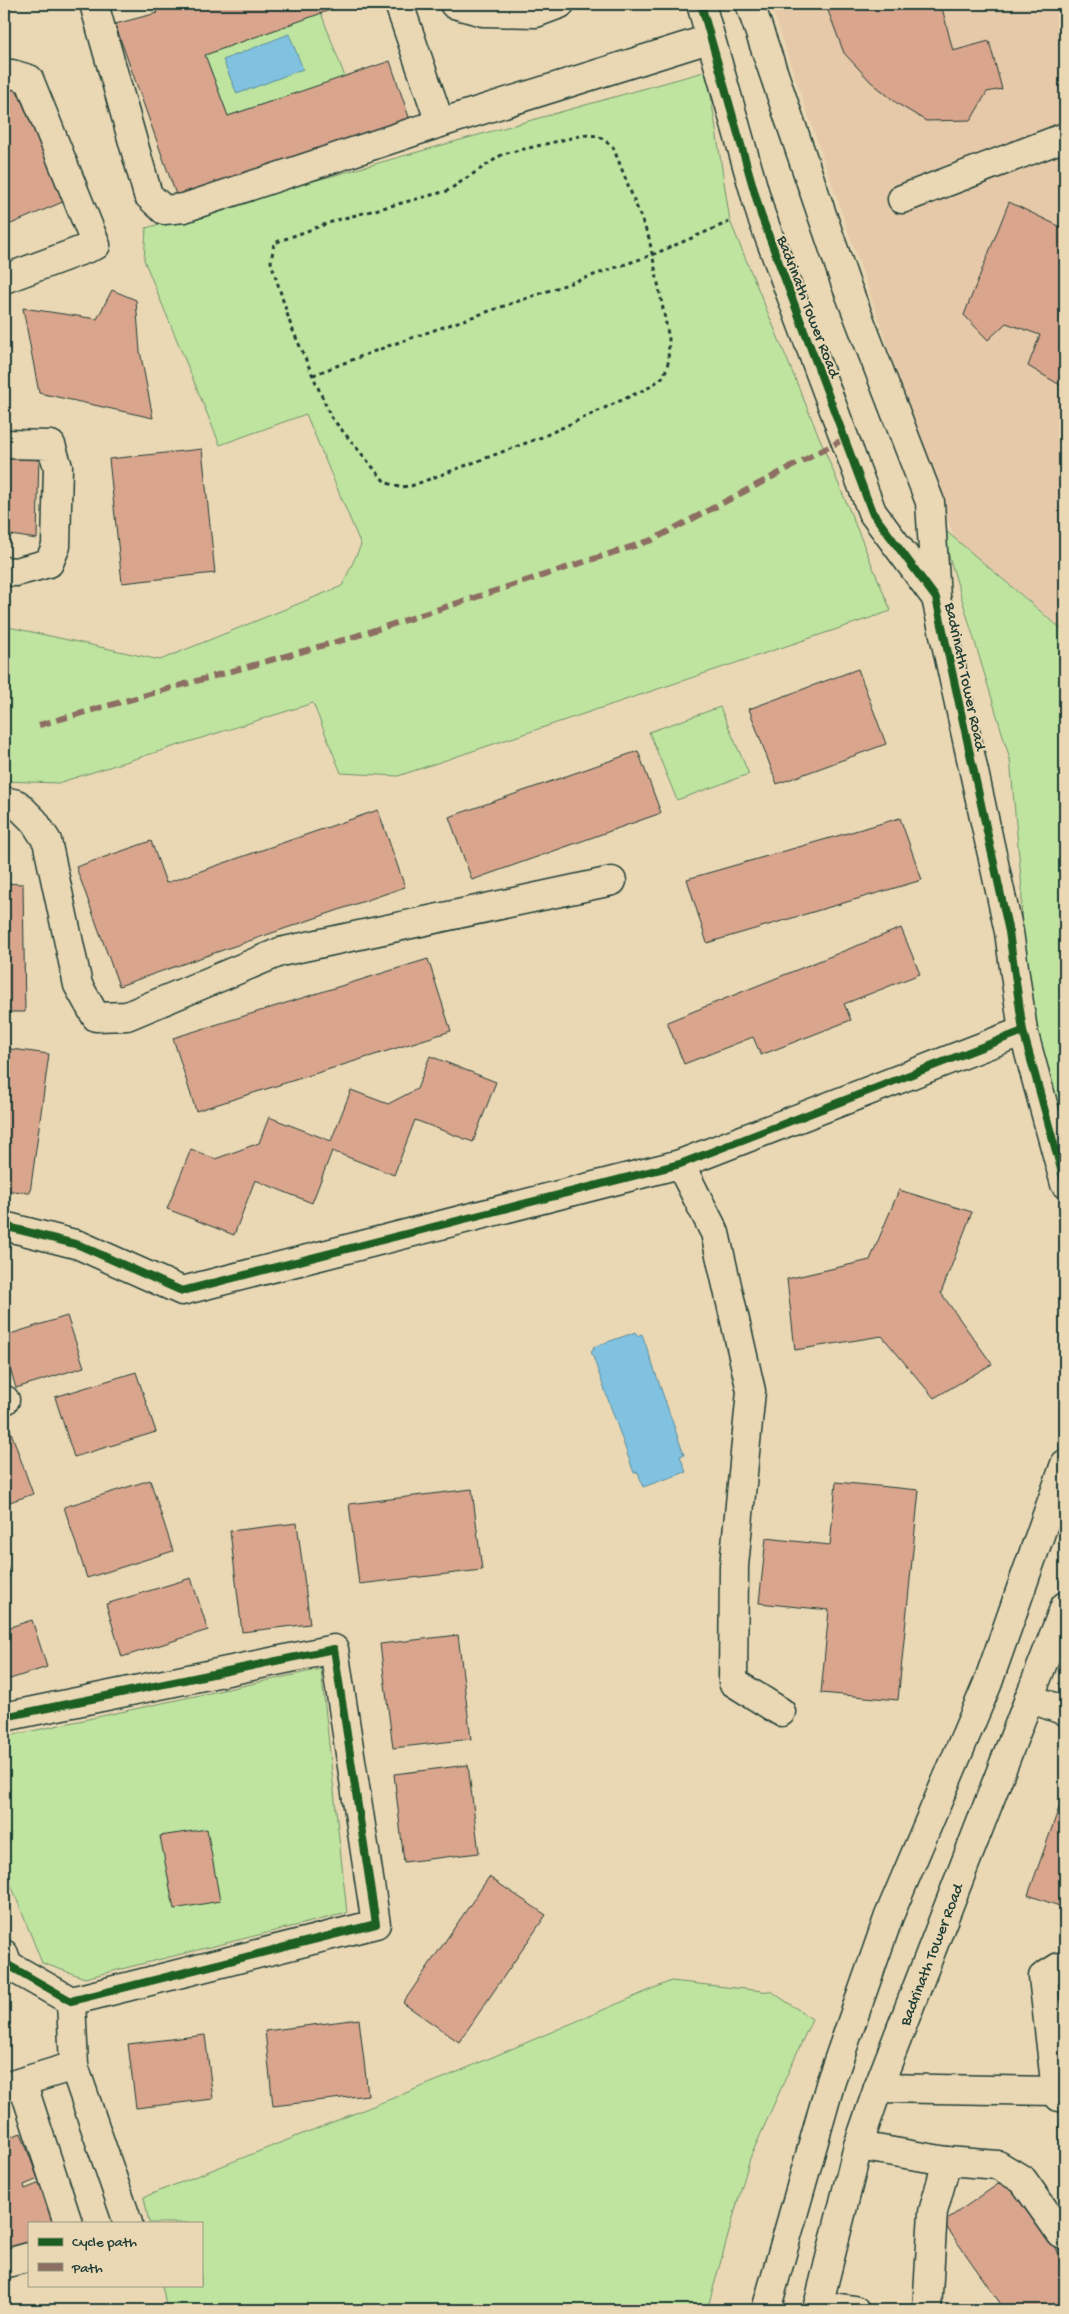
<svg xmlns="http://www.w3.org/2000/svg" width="1069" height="2314" font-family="'Gochi Hand',sans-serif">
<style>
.built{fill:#e5c9a9}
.green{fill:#bfe49f;stroke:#6f906a}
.water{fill:#81c2e1;stroke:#5a8d9c}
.building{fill:#d9a58d;stroke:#1f3d34}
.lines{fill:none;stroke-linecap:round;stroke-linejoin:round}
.minor-casing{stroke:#1f3d34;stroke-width:31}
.path{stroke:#1f3d34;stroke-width:3;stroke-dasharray:4 4;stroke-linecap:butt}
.minor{stroke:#ead8b5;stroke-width:28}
.quiet{stroke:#8d6e63;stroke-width:6;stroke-dasharray:12 6;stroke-linecap:butt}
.cycleway-casing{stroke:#ead8b5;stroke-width:11}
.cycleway{stroke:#1b5e20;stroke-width:8}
.labels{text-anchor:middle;stroke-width:4;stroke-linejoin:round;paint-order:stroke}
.street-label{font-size:16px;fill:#1f3d34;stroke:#ead8b5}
</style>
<rect width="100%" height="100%" fill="#ead8b5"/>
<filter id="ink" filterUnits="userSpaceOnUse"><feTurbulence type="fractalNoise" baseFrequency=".02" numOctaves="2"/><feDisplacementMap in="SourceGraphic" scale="10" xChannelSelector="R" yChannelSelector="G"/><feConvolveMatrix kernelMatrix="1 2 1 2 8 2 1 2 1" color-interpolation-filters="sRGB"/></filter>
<g filter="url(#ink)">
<path class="built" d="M770 4H1065V630L954 538Z"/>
<g class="green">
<path d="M321 13 345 77 228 116 205 55Z"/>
<path d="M707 71 730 221 891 611 398 776 341 773 313 703 58 783 4 781V626L160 660 342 586 361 545 306 414 220 445 144 260 146 228Z"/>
<path d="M940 526 1065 632V1212L1018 1058 1022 889 1010 759Z"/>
<path d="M720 707 749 774 677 800 649 732Z"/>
<path d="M321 1669 347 1913 85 1978 42 1963 4 1867V1737Z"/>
<path d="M671 1981 772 1992 812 2019 750 2158 707 2310H167L162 2285H201V2223H149L144 2197 441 2079Z"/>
</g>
<g class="water">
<path d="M289 34 303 69 237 94 223 60Z"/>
<path d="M636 1332 637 1336 642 1334 684 1455 680 1456 686 1472 643 1487 638 1472 634 1473 591 1351 594 1350 593 1347Z"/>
</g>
<g class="building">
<path d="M154 4H347L205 55 228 116 390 61 412 126 179 203 115 24 157 13Z"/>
<path d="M828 4H941L953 51 989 41 1002 89 987 92 971 120 926 121 898 104 871 82 844 53 827 8Z"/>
<path d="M15 86 65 201 4 227V91Z"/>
<path d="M1009 202 1065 229V388L1028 366 1040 335 1006 323 988 340 964 315Z"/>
<path d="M112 290 136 300 140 351 153 418 39 393 23 308 97 319Z"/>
<path d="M202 449 215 573 122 583 109 459Z"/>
<path d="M4 452 39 454 37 539 4 534Z"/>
<path d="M858 669 886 744 777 784 749 709Z"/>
<path d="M638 751 661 813 472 880 449 817Z"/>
<path d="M378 810 405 887 119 986 76 867 151 841 166 883Z"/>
<path d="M900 818 922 880 707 943 687 879Z"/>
<path d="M4 883 23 884 25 1012H4Z"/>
<path d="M901 928 920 974 844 1004 851 1020 761 1055 753 1037 684 1064 667 1022Z"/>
<path d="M428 959 451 1031 196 1111 173 1038Z"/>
<path d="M4 1048 49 1054 30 1193 4 1190Z"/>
<path d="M430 1056 496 1082 473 1142 415 1120 394 1175 332 1151 312 1203 255 1180 234 1235 167 1209 191 1149 215 1159 259 1143 269 1117 331 1141 351 1090 388 1104 417 1089Z"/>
<path d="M899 1190 972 1212 941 1293 992 1364 934 1398 882 1336 795 1350 787 1279 870 1260Z"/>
<path d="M67 1316 84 1367 16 1388 4 1349V1336Z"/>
<path d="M136 1372 156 1432 74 1457 55 1397Z"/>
<path d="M6 1418 33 1494 4 1504V1419Z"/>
<path d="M150 1480 173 1551 87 1578 64 1507Z"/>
<path d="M836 1482 919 1490 898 1700 821 1693 829 1610 759 1603 766 1538 830 1545Z"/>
<path d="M472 1489 482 1570 359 1584 349 1504Z"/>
<path d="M297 1523 310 1624 242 1632 230 1531Z"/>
<path d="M4 1557 10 1576 4 1578Z"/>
<path d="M191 1578 208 1630 122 1657 106 1604Z"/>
<path d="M32 1620 47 1667 4 1681V1629Z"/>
<path d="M458 1635 471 1739 393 1748 380 1644Z"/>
<path d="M468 1765 479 1853 404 1862 394 1774Z"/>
<path d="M1065 1791V1908L1028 1895Z"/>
<path d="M207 1829 220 1901 174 1909 160 1836Z"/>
<path d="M489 1877 546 1915 459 2042 403 2003Z"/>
<path d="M1065 1998V2089L1049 2001Z"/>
<path d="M359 2019 368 2095 273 2106 265 2031Z"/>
<path d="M205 2035 213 2099 136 2108 128 2044Z"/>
<path d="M21 2133 38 2179 24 2185 25 2189 40 2183 55 2223H29V2243L4 2252V2139Z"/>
<path d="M1007 2178 1065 2262V2310H1005L943 2222Z"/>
</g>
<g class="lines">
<g class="minor-casing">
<g id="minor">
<path d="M94 4 148 195 164 210 184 208 440 123 709 39"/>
<path d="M399 4 440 123"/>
<path d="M454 4 483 12 536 13 560 4"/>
<path d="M701 4 761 215 872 512 936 598 1009 932 1023 1031 1065 1184"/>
<path d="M750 4 845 282 930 502 936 598"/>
<path d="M4 77 12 74 29 79 96 245 4 279"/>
<path d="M902 199 1065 137"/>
<path d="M4 444 51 445 58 467 56 546 49 563 16 572 4 571"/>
<path d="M4 801 17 804 34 821 47 841 78 985 96 1017 127 1016 280 952 612 881"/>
<path d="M680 1164 715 1233 751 1391 734 1566 733 1682 781 1712"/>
<path d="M4 1226 79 1245 182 1291 680 1164 1023 1031"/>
<path d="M4 1400H5"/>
<path d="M1029 1698 1065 1711"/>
<path d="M4 1717 334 1649 376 1924 71 2001 8 1965 4 1954"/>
<path d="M1065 1966 1059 1967 1043 1977 1056 2091 1059 2097 1065 2098"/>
<path d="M71 2001 74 2066 128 2223"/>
<path d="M22 2082 68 2223"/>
<path d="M5 2087 74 2066"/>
<path d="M878 2088 1056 2091"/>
<path d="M858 2146 947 2161 998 2165 1023 2180 1061 2234 1065 2236"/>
<path d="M4 2264 29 2257"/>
<path d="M818 2305 855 2310"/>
<path d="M766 2310 831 2081 889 1916 987 1685 1065 1464"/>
<path id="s1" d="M817 2310 858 2146 878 2088 1065 1606"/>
<path d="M927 2310 933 2212 947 2161"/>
</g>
</g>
<g class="path">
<path d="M584 135 599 136 613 147 649 238 669 339 668 363 664 376 650 387 542 437 411 486 399 487 385 482 331 417 291 326 271 262 274 243 337 220 447 191 503 154Z"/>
<path d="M313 375 388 346 652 255 729 222"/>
</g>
<use href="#minor" class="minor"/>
<path class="quiet" d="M39 725 350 638 652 540 846 438"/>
<g class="cycleway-casing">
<g id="cycleway">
<path d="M701 4 761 215 872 512 936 598 1009 932 1023 1031 1065 1184"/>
<path d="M4 1226 79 1245 182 1291 680 1164 1023 1031"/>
<path d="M4 1717 334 1649 376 1924 71 2001 8 1965 4 1954"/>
</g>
</g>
<use href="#cycleway" class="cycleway"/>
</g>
</g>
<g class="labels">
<g class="street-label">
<text transform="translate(810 306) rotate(69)" y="6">Badrinath Tower Road</text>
<text transform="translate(967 676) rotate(78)" y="6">Badrinath Tower Road</text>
<text dy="6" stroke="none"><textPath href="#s1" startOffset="374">Badrinath Tower Road</textPath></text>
</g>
</g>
<rect width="1069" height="2314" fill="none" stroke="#ead8b5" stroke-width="20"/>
<rect x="10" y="10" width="1049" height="2294" fill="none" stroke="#1f3d34" stroke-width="2" filter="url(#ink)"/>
<rect x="28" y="2222" width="175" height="65" fill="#ead8b5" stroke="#999a81"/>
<rect x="38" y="2238" width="25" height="8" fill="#1b5e20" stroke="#999a81"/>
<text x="72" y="2246" font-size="15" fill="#1f3d34">Cycle path</text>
<rect x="38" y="2263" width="25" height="8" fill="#8d6e63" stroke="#999a81"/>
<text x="72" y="2272" font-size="15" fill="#1f3d34">Path</text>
</svg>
